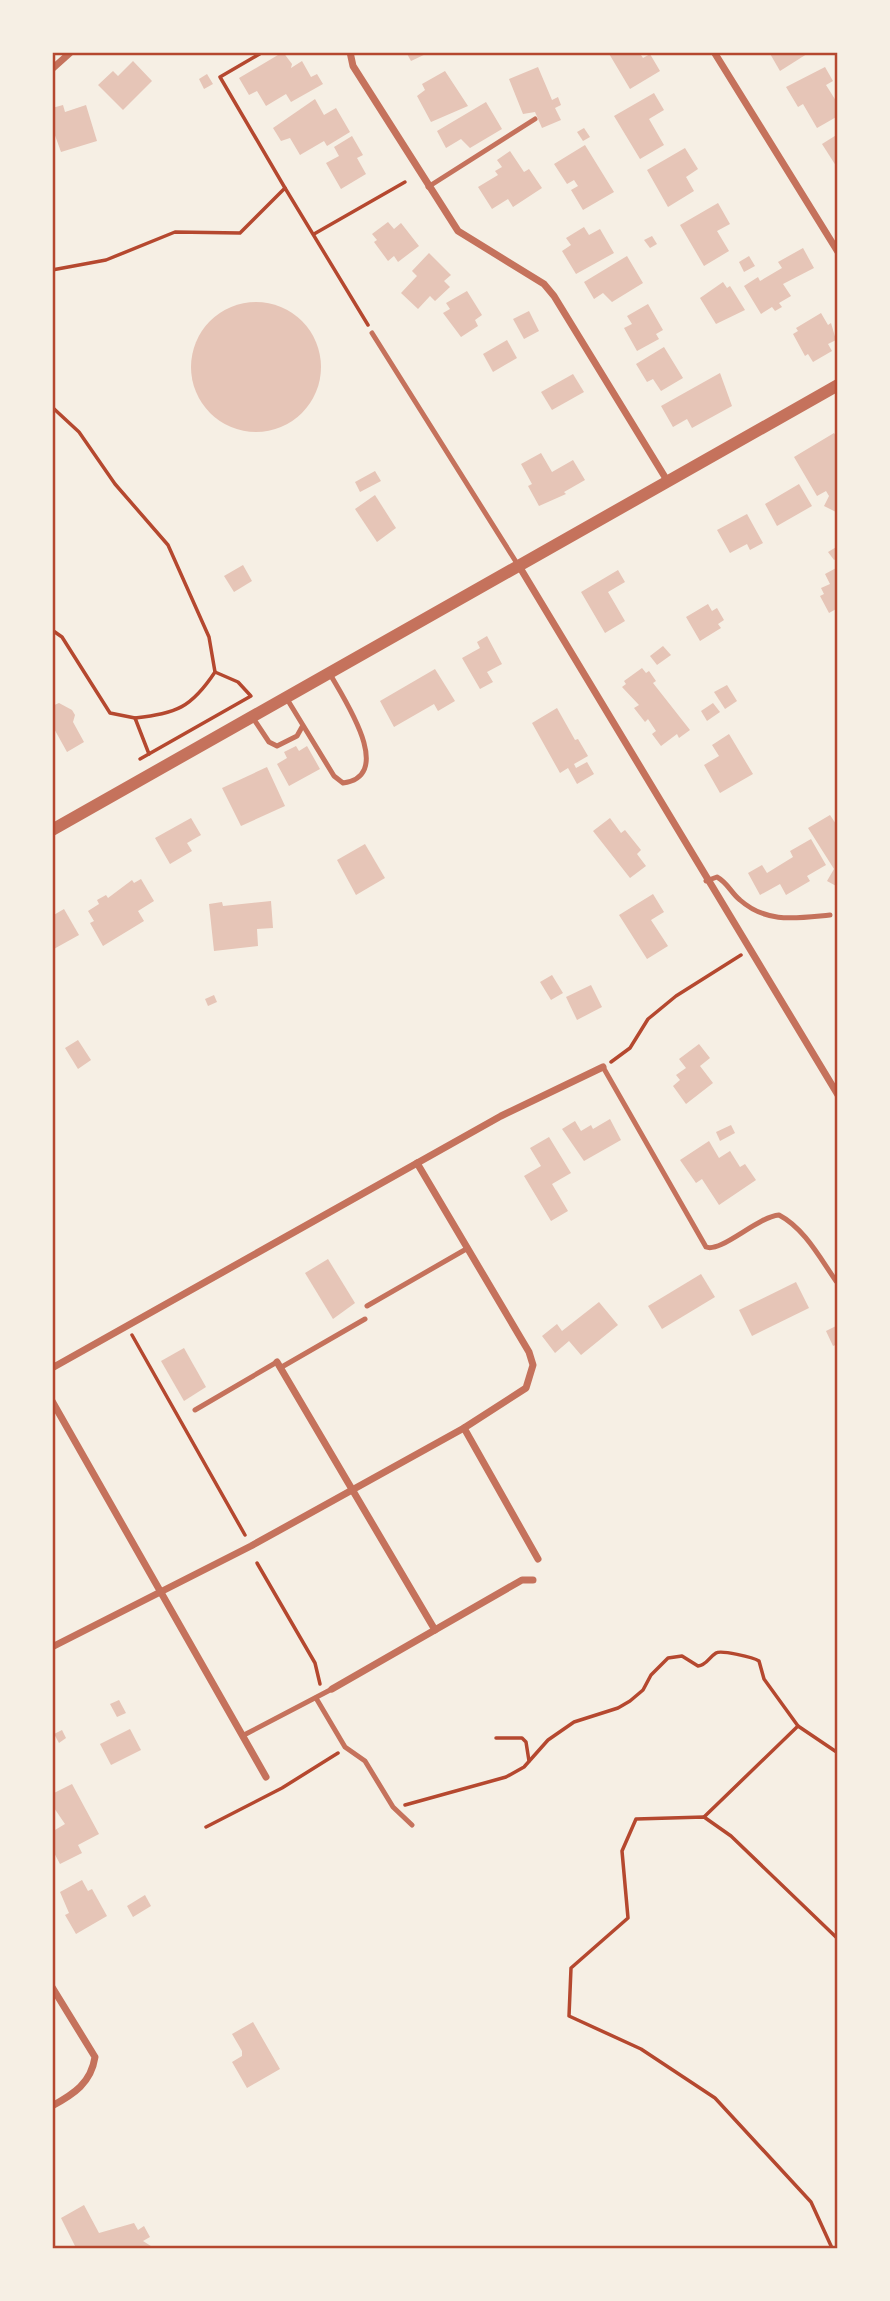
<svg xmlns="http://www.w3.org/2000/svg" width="890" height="2301" font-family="Helvetica,sans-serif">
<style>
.building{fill:#e6c5b7}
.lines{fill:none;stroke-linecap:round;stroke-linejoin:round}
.path{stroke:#b5482f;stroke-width:3.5}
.service{stroke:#c5725c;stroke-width:5}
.minor{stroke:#c5725c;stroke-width:7}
.tertiary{stroke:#c5725c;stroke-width:12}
.neatline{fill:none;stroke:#b5482f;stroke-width:2.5}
</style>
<rect width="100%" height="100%" fill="#f6efe4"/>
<g class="building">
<path d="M283 52 292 64 291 68 302 61 311 77 317 74 323 84 291 102 286 94 266 106 257 91 249 95 239 78Z"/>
<path d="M406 52H430L411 61Z"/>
<path d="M608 52H639L643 58 650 54 660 71 630 89Z"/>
<path d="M769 52H810L780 71Z"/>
<path d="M133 61 152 81 123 110 98 85 113 71 118 76Z"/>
<path d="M538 67 552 100 558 97 561 105 555 108 561 120 542 128 535 112 523 114 509 79Z"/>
<path d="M825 67 833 81 826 85 838 104V116L817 128 803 104 798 107 786 87Z"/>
<path d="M445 71 468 106 431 122 417 96 425 90 422 84Z"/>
<path d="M207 74 213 84 204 89 199 79Z"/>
<path d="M654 93 664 110 649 119 664 145 640 159 614 116Z"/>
<path d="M315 99 324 115 336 108 350 132 327 146 324 141 300 155 290 138 281 141 273 128Z"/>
<path d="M486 102 502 129 470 148 461 139 446 148 437 131Z"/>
<path d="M63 105 65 112 86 105 97 141 61 152 52 127V108Z"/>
<path d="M584 128 590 137 583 141 577 132Z"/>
<path d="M838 134V169L822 144Z"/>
<path d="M352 136 363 155 357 158 366 174 341 189 326 163 339 156 334 147Z"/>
<path d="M585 145 614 192 583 210 571 190 578 186 574 180 567 184 554 164Z"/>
<path d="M685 148 698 169 686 177 694 191 668 207 647 170Z"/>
<path d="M510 151 524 172 529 169 542 188 513 207 508 199 492 209 478 187 498 175 495 171 502 167 497 160Z"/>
<path d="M718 203 730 224 717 231 729 251 704 266 680 225Z"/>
<path d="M388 222 394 229 401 223 419 246 398 262 394 256 388 261 374 242 377 240 372 234Z"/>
<path d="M584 227 589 235 600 229 614 253 576 274 562 251 571 245 566 238Z"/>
<path d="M652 236 657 244 650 248 644 240Z"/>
<path d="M803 248 814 268 783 284 791 296 779 303 782 307 775 311 772 307 761 314 744 286 758 277 760 281 782 268 778 262Z"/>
<path d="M429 253 451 275 444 281 450 287 435 301 430 296 418 309 401 293 417 276 412 271Z"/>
<path d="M627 256 643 283 612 302 603 293 594 299 584 282Z"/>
<path d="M749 256 755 266 744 272 739 262Z"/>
<path d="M723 282 727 288 730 286 745 310 716 324 700 298Z"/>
<path d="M467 291 482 315 475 320 478 326 461 337 443 313 450 309 446 303Z"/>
<circle cx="256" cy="367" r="65"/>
<path d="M648 304 663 330 656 334 659 339 637 351 624 328 632 324 627 316Z"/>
<path d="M529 311 539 331 524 339 513 319Z"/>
<path d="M821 313 828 325 831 323 836 340 828 344 832 351 813 362 808 354 805 356 793 334 798 331 796 328Z"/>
<path d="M507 340 517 358 493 372 483 354Z"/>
<path d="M664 347 683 378 661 391 653 379 647 382 636 364Z"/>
<path d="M720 373 732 406 692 428 687 419 673 427 661 406Z"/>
<path d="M573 374 584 392 552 410 541 392Z"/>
<path d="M834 433 838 439V513L824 506 829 496 826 491 817 496 794 457Z"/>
<path d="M541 453 552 472 573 460 585 480 564 492 566 494 539 506 528 486 532 484 521 464Z"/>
<path d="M375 471 381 481 360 492 355 482Z"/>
<path d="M799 484 812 506 777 526 765 504Z"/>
<path d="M375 495 396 528 377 542 355 509Z"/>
<path d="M747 514 763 543 750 550 747 544 730 553 717 530Z"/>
<path d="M838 546V558L834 560 828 552Z"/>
<path d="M243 565 252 581 234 592 224 576Z"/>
<path d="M838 567V608L829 613 820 596 824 594 821 588 830 584 825 574Z"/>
<path d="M618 570 625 582 608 592 625 621 605 633 581 592Z"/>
<path d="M708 604 712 611 717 608 724 620 718 624 721 628 700 641 686 617Z"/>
<path d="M487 636 502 664 487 672 493 682 480 689 462 658 480 648 477 642Z"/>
<path d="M663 646 671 655 657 665 650 656Z"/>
<path d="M642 668 646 673 649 671 656 681 653 683 690 730 679 738 677 734 661 746 652 734 656 731 648 719 645 722 634 708 639 705 622 687 626 684 624 681Z"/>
<path d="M435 669 455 701 438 711 434 704 394 727 380 701Z"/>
<path d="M727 685 737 701 725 709 714 692Z"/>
<path d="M59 703 72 710 75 715 73 722 84 742 67 752 52 725V706Z"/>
<path d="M713 703 720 712 707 721 701 711Z"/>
<path d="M557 708 575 740 578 739 588 756 574 764 576 768 587 762 594 774 577 784 568 768 560 773 532 723Z"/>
<path d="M729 734 753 774 720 793 704 765 719 756 712 745Z"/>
<path d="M296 746 299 751 307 746 320 769 289 786 277 764 287 758 284 752Z"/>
<path d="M267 767 285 806 241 826 222 788Z"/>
<path d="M830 815 838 827V887L827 881 834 869 808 828Z"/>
<path d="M191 818 201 835 187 843 192 851 170 864 155 838Z"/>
<path d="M610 818 621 833 625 830 641 850 637 854 646 866 630 878 593 831Z"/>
<path d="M811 839 826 865 807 876 810 881 786 895 780 884 760 895 748 873 762 865 767 873 793 857 790 851Z"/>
<path d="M365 844 385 878 356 895 337 860Z"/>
<path d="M141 879 154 901 138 911 144 921 103 946 90 923 94 921 88 911 99 904 97 900 106 895 108 898 132 880 134 883Z"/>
<path d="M653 894 664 912 651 920 668 946 647 959 619 915Z"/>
<path d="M271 901 273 928 257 929 258 946 214 951 209 904 222 902 223 906Z"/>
<path d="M64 909 79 935 52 950V916Z"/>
<path d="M552 975 563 993 551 1000 540 982Z"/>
<path d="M591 985 602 1007 577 1020 566 997Z"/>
<path d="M214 995 217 1002 208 1006 205 999Z"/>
<path d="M78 1040 91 1060 78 1069 65 1048Z"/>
<path d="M699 1044 710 1058 700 1066 713 1083 686 1104 673 1086 680 1080 676 1075 686 1068 679 1059Z"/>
<path d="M610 1119 621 1140 584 1161 562 1129 575 1121 581 1131 591 1125 593 1129Z"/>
<path d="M731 1125 735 1133 720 1141 716 1132Z"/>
<path d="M549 1137 571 1173 552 1184 568 1211 551 1221 524 1176 541 1166 530 1148Z"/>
<path d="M709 1141 719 1158 730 1151 740 1167 745 1164 756 1180 719 1205 702 1179 696 1183 680 1160Z"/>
<path d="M328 1259 355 1303 333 1319 305 1273Z"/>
<path d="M701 1274 715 1297 662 1329 648 1306Z"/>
<path d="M796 1282 809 1308 752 1336 739 1310Z"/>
<path d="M599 1302 618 1325 581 1355 569 1341 555 1353 542 1336 557 1324 562 1331Z"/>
<path d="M836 1326 838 1344 833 1346 826 1331Z"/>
<path d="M184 1348 206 1387 184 1401 161 1361Z"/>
<path d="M119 1700 126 1713 117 1717 110 1704Z"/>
<path d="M130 1729 141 1750 111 1765 100 1744Z"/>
<path d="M62 1730 66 1738 59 1743 54 1734Z"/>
<path d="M72 1784 99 1834 78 1845 82 1853 60 1864 52 1849V1824L55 1830 65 1824 52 1805V1794Z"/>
<path d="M82 1880 88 1891 92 1889 107 1916 76 1934 65 1915 69 1913 60 1892Z"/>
<path d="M145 1895 151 1906 133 1917 127 1906Z"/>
<path d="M253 2022 280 2069 247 2088 232 2062 242 2056V2051L232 2034Z"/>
<path d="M84 2205 99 2233 134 2223 138 2230 144 2226 150 2237 143 2241 154 2248H76L61 2218Z"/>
</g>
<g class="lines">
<g class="path">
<path d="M263 52 220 77 285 188"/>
<path d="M314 234 405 182"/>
<path d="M52 270 106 260 175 232 240 233 285 188 368 325"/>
<path d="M52 407 79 432 115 484 168 545 209 637 215 672C191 708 177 713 135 718L149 754"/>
<path d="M52 630 62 637 110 713 135 718"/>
<path d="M215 672 238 682 250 695"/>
<path d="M140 759 251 696"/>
<path d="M611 1062 630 1048 648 1019 676 996 741 955"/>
<path d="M132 1335 245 1535"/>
<path d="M257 1563 315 1663 320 1684"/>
<path d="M496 1738H522L526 1742 529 1761"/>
<path d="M405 1805 506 1777 524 1767 548 1740 574 1722 618 1708 630 1701 643 1690 651 1675 668 1658 682 1656 698 1666C707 1665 708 1658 716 1653 721 1650 753 1657 759 1661L764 1679 798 1726"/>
<path d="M704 1817 798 1726 838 1753"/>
<path d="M206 1827 282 1788 338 1753"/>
<path d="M832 2248 811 2202 715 2098 641 2049 569 2016 571 1968 628 1918 622 1851 636 1819 704 1817 731 1836 838 1939"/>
</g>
<g class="service">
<path d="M428 187 535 119"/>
<path d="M372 333 518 565"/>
<path d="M287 699 334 776 343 783C396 776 344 699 330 674"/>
<path d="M253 718 269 742 277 746 297 736 302 727"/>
<path d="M706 881 717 877C728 883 731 893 740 900 767 924 797 918 830 915"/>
<path d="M603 1067 706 1247C721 1253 757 1217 779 1215 804 1228 820 1258 836 1281"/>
<path d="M367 1306 468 1248"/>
<path d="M280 1368 365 1319"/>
<path d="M195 1410 277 1362"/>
<path d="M316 1698 345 1747 365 1761 393 1807 412 1825"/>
<path d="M244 1735 332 1689"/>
</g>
<g class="minor">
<path d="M350 52 353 66 458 231 544 284 554 296 668 482"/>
<path d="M714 52 838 252"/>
<path d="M52 69 71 52"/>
<path d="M519 566 838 1095"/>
<path d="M277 1362 435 1630"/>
<path d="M52 1368 501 1116 603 1067"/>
<path d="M52 1401 266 1777"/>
<path d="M464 1428 538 1559"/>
<path d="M52 1647 251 1546 464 1428 526 1388 533 1365 529 1352 417 1163"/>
<path d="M332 1689 522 1580H533"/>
<path d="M52 1987 95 2057C91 2083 74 2094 52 2106"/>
</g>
<path class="tertiary" d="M52 830 838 385"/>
</g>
<rect width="890" height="2301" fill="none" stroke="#f6efe4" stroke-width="108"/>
<rect x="54" y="54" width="782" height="2193" class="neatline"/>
</svg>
